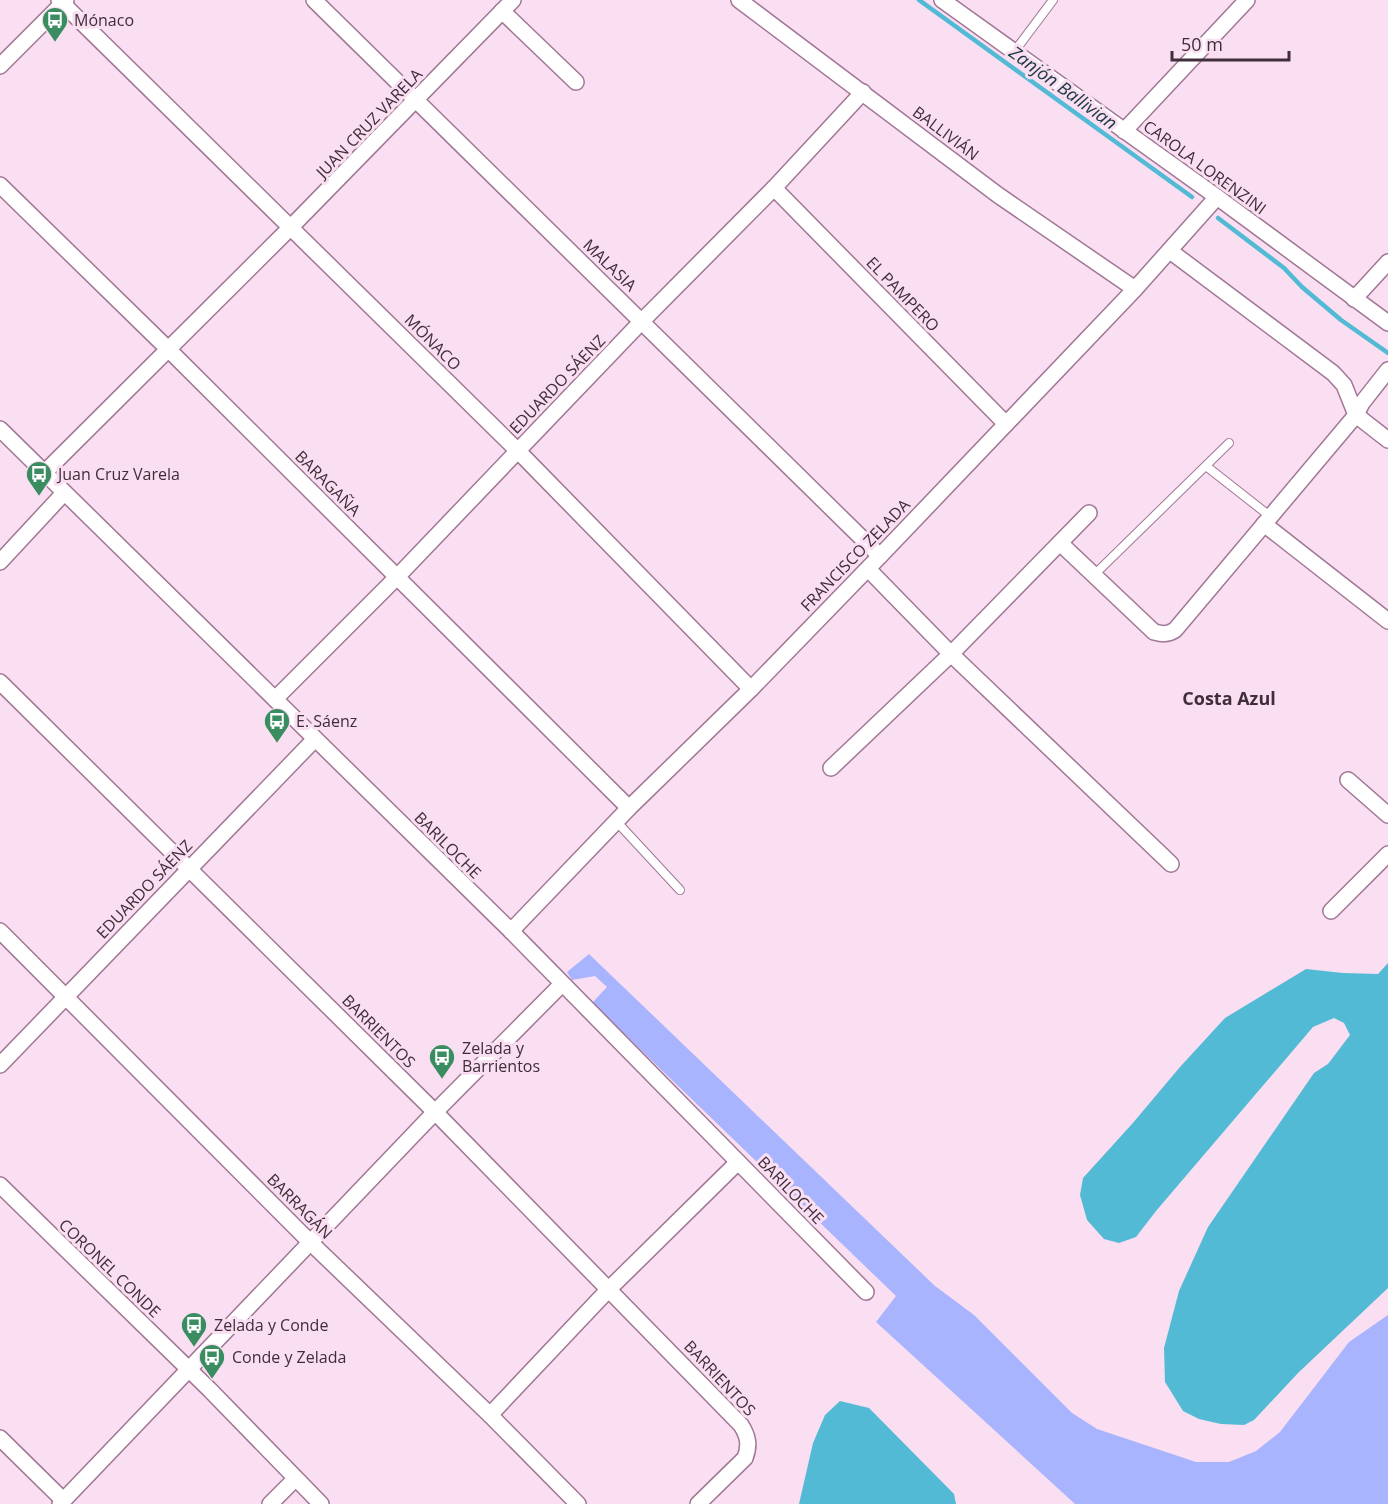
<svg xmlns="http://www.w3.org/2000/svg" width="1388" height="1504" font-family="'Open Sans',sans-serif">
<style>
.green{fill:#a8b4fe}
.water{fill:#52bad4}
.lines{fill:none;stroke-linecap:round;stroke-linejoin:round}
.stream{stroke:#52bad4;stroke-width:4.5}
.lane-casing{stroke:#a17795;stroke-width:10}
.street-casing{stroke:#a17795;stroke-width:18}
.lane{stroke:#fff;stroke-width:8}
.street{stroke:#fff;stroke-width:15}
.labels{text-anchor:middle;stroke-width:6;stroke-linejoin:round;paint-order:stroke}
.poi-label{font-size:16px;fill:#402e3b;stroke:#fadef1;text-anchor:start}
.street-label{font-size:16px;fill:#402e3b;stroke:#fadef1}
.water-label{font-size:18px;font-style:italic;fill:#1a3942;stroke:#fadef1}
.neighbourhood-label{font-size:18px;font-weight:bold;fill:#402e3b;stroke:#fadef1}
</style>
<rect width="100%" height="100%" fill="#fadef1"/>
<path class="green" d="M589 954 935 1286 974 1315 1072 1413 1097 1429 1196 1462H1229L1256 1451 1280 1432 1349 1342 1388 1315V1504H1075L876 1322 896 1296 592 1003 607 987 595 976 572 980 567 972Z"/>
<g class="water">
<path d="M1388 963V1288L1298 1373 1254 1420 1244 1425 1221 1424 1199 1419 1183 1411 1165 1382 1164 1348 1179 1291 1208 1227 1314 1073 1328 1064 1350 1035 1344 1023 1334 1018 1313 1027 1156 1211 1136 1237 1119 1243 1104 1239 1087 1220 1080 1195 1083 1178 1132 1124 1180 1067 1225 1018 1306 969 1343 973 1378 974Z"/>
<path d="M840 1401 869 1408 954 1494 956 1504H799L813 1443 825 1415Z"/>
</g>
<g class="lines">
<g class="stream">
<path d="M919 0 1192 197"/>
<path d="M1218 218 1284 268 1302 287 1341 320 1388 353"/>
</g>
<g class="lane-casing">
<g id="lane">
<path d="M1014 52 1053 0"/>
<path d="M1206 466 1271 517"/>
<path d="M1094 575 1229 443"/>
<path d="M616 821 680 890"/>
</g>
</g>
<g class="street-casing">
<g id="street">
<path d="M59 0 518 451 751 689"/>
<path d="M314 0 880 556"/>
<path d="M739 0 998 195 1135 289"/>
<path d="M942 0 1217 197 1388 323"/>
<path d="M502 11 576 82"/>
<path d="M0 66 66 0"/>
<path d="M1124 131 1247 0"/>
<path d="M0 185 168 349 629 808"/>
<path d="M774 188 1006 424"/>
<path d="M1170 251 1333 373 1344 385 1356 415 1388 440"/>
<path d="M1354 299 1388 262"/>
<path d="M0 429 511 931 866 1292"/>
<path d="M45 472 291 227 513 0"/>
<path d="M1264 524 1388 621"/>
<path d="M1060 543 1154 632C1162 634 1167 635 1175 630L1356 415 1362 403 1388 370"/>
<path d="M0 562 64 493"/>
<path d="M868 569 951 654 1171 864"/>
<path d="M0 682 435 1112 741 1425C748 1436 750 1445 745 1458L698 1504"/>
<path d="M275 699 397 577 642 321 774 188 863 92"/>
<path d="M831 768 951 654 1089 513"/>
<path d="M1348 780 1388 815"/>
<path d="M1331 911 1388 854"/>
<path d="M0 931 311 1243 490 1415 578 1504"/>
<path d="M511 931 629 808 751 689 880 556 1135 289 1217 197"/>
<path d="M0 1065 315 739"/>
<path d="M0 1185 209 1389 321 1504"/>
<path d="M490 1415 609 1289 738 1162"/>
<path d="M0 1438 63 1500"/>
<path d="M60 1504 435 1112 562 984"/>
<path d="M270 1504 295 1479"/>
</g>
</g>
<use href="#lane" class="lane"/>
<use href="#street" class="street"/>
</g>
<defs>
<g id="bus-pin" transform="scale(1.35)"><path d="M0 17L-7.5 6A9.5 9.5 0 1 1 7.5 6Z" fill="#398d60" stroke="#fadef1"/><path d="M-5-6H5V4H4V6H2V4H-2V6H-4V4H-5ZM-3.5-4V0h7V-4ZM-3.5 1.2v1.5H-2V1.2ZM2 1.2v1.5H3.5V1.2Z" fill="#fff"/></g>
</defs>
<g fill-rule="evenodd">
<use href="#bus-pin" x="55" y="20"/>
<use href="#bus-pin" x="39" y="474"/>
<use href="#bus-pin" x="277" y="721"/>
<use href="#bus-pin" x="442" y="1057"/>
<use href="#bus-pin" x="194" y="1325"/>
<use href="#bus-pin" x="212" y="1357"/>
</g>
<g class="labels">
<g class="poi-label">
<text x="74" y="26">Mónaco</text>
<text x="58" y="480">Juan Cruz Varela</text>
<text x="296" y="727">E. Sáenz</text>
<text x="462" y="1054">Zelada y<tspan x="462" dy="18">Barrientos</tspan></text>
<text x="214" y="1331">Zelada y Conde</text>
<text x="232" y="1363">Conde y Zelada</text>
</g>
<g class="street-label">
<text transform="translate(369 123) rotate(-46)" y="6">JUAN CRUZ VARELA</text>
<text transform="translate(946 133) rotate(37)" y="6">BALLIVIÁN</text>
<text transform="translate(1205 167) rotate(36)" y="6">CAROLA LORENZINI</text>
<text transform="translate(610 265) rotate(44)" y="6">MALASIA</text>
<text transform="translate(903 294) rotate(46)" y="6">EL PAMPERO</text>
<text transform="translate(433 342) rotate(45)" y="6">MÓNACO</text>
<text transform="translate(557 384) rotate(-46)" y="6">EDUARDO SÁENZ</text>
<text transform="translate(328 483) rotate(45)" y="6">BARAGAÑA</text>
<text transform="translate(855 555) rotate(-46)" y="6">FRANCISCO ZELADA</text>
<text transform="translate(448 845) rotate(45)" y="6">BARILOCHE</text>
<text transform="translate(144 889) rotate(-46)" y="6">EDUARDO SÁENZ</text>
<text transform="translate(379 1031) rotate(45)" y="6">BARRIENTOS</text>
<text transform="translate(791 1190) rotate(46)" y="6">BARILOCHE</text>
<text transform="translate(300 1206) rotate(45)" y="6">BARRAGÁN</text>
<text transform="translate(110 1268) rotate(44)" y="6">CORONEL CONDE</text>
<text transform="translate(720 1378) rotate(47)" y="6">BARRIENTOS</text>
</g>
<g class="water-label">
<text transform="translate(1063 88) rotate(36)" y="6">Zanjón Ballivian</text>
</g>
<g class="neighbourhood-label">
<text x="1229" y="705">Costa Azul</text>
</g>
</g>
<path d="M1172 51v9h117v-9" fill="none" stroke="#402e3b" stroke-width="3"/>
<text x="1181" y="51" font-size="18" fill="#402e3b" stroke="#fadef1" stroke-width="4.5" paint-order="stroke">50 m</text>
</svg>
